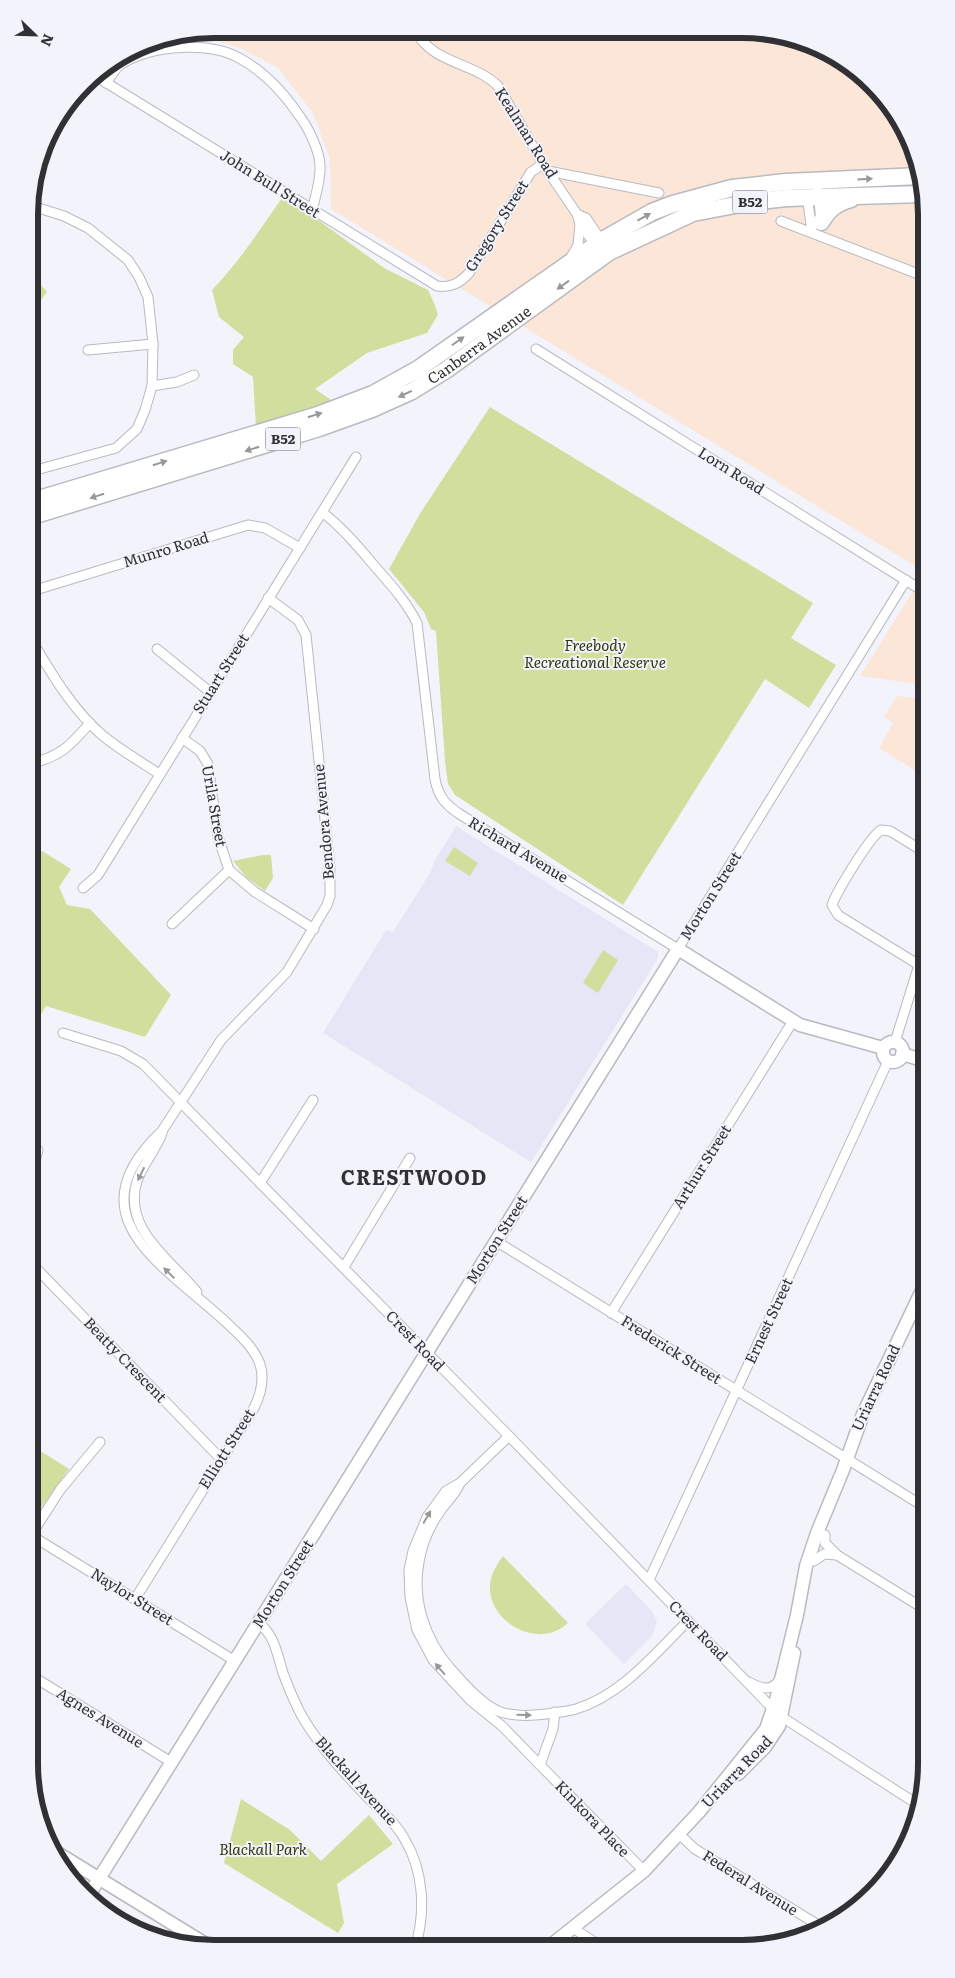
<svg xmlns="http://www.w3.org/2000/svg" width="955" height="1978" font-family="Literata,serif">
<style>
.industrial{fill:#fbe6d7}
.built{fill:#e7e6f6}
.green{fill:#d0df9d}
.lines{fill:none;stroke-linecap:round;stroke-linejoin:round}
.street-casing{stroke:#b9b9c2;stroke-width:11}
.secondary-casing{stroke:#b9b9c2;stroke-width:15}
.highway-casing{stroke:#b9b9c2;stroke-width:19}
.street{stroke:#fff;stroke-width:9}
.secondary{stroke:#fff;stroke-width:12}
.highway{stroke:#fff;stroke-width:16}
.oneway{fill:#98989a}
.labels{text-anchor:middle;stroke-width:4;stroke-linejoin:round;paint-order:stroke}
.shield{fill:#f3f3fc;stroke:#6b6b71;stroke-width:1}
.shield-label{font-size:14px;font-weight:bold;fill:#313135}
.street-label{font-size:15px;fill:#313135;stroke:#f3f3fc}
.park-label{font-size:15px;font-style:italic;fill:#30370e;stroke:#f3f3fc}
.district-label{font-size:20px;font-weight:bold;letter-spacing:1px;fill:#313135;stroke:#f3f3fc}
.rim{fill:none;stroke:#313135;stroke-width:6}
</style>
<rect width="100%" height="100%" fill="#f3f3fc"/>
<g class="industrial">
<path d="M214 29 777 32 823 48 863 74 895 111 917 154 926 214V685L860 676 925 572 331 209 330 159 313 113 278 68 242 49 206 37 159 40Z"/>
<path d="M897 696 926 699V777L879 748 893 723 884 717Z"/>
</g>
<g class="built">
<path d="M456 826 658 952V958L531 1162 323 1033 386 930 393 932 430 873 435 860Z"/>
<path d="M626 1584 652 1611 657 1621 652 1636 624 1664 585 1624Z"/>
</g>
<g class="green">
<path d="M284 195 384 268 428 290 435 305 438 315 427 333 367 353 315 389 334 402 256 428 253 377 233 364V350L244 337 219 317 212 290C240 261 261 228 284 195Z"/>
<path d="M29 271 47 292 29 316Z"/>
<path d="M490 407 813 603 791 638 836 665 809 708 765 679 623 905 455 795 448 784 445 761 436 631 431 629 424 612 389 569 421 512Z"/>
<path d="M454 847 478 863 470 876 445 861Z"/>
<path d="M42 851 71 869 59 887 67 905 90 909 171 995 145 1037 46 1006 29 1034V858Z"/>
<path d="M262 855H271L273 878 265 891 246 877 233 861Z"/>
<path d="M603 950 618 960 598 993 583 983Z"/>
<path d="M37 1449 69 1469 29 1525V1462Z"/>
<path d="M503 1556 568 1623C538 1651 487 1622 490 1584 491 1574 497 1564 503 1556Z"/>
<path d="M241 1799 290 1830 321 1861 369 1815 393 1844 337 1884 344 1923 338 1933 224 1863Z"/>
</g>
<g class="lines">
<g class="street-casing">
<g id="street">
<path d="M415 30C432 64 474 62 498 86L543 164 577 214 580 224 597 247"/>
<path d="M92 74 437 286C451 288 460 283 469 273L531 172 543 164"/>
<path d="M106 83C111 77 116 66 123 63 153 45 210 41 241 59 264 72 283 92 298 114 307 125 320 151 320 166 321 180 315 197 312 211"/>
<path d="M548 171 659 193"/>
<path d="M817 182 821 221"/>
<path d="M807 195 812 232"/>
<path d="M577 214 586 218 603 243"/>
<path d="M781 221 926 277"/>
<path d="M570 259 578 245 580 224"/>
<path d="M536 349 926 593"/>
<path d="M88 350 153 344"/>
<path d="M152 386 177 382 194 375"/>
<path d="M29 472 116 448 137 429 145 410 152 386 153 344 148 297 139 277 128 260 88 228 64 216 29 205"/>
<path d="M322 512C343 528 361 550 378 570 393 587 407 603 417 623L435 779C438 797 447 806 461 815L678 949 906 580"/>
<path d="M29 592 248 525 265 528 300 548"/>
<path d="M29 636C50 671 71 708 102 735 120 750 140 761 159 774"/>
<path d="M157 649 210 692"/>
<path d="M182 738 200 751 208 764 218 837 229 870 255 892 314 929"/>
<path d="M29 764C60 757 70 746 90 723"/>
<path d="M83 888 98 875 356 457"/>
<path d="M172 924 229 870"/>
<path d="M926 967 919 965 838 915 832 905C837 891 869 838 881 830L890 831 926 853"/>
<path d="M63 1033 121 1051 143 1064 509 1436 774 1710"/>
<path d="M895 1042 919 965"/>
<path d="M162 1133C156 1150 143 1164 137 1181 122 1229 171 1260 197 1292"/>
<path d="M260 1183 313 1100"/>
<path d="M29 1184 38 1150"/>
<path d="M496 1241 926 1508"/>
<path d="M29 1263 33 1265 221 1459"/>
<path d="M344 1267 410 1158"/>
<path d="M611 1313 793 1021"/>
<path d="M509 1436 460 1483 446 1491 427 1517 413 1551 409 1570 410 1597 417 1630 433 1660 470 1700 502 1726 540 1765"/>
<path d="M460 1483C456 1494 447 1501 441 1510 430 1525 422 1544 419 1562 412 1601 425 1639 450 1668 463 1682 480 1703 498 1711 513 1717 530 1716 546 1714 556 1712 567 1712 576 1709 622 1695 655 1653 688 1621"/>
<path d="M29 1534 235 1661"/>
<path d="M31 1535 60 1490 100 1442"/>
<path d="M825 1535V1543L837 1555 926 1610"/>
<path d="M814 1561 824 1554 837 1555"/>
<path d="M649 1580 888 1061"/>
<path d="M135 1599 254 1408C260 1396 264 1382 261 1368 257 1351 242 1337 230 1326 170 1268 68 1219 162 1131L221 1040 287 972 327 905 330 896V868L306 635 298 620 268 598"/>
<path d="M259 1623C275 1636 277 1654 283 1673 289 1689 295 1704 303 1718 321 1748 344 1773 368 1798 381 1811 395 1822 404 1838 424 1871 426 1912 415 1948"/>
<path d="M29 1674 171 1762"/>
<path d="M749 1682C761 1689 772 1692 780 1679"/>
<path d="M555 1712 553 1729 540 1765 644 1871"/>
<path d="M782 1717 920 1806"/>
<path d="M679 1834 695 1849 823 1928"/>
<path d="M573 1928 605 1949"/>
</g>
</g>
<g class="secondary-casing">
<g id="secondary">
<circle cx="893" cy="1052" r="10"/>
<path d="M902 1054 926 1061"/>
<path d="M738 1774 765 1747 779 1726 794 1653"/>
<path d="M51 1849 212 1948"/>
<path d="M87 1898 678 949 800 1025 883 1048"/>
<path d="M546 1949 644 1871 699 1812 766 1729 776 1700 797 1615 806 1566 817 1533 843 1470 863 1414 926 1282"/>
</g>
</g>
<g class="highway-casing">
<g id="highway">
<path d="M821 222C829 209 836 203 851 199"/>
<path d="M29 502 318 415 373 394 418 369 601 241 652 212 673 204 732 188 786 182 920 176"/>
<path id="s1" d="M29 517 319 428 372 409 412 391 446 370 609 252 693 213 751 202 787 198 923 194"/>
</g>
</g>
<use href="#street" class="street"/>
<use href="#secondary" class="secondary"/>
<use href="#highway" class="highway"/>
</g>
<defs><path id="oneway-solid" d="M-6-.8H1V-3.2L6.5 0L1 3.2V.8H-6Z" transform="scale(1.25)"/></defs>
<g class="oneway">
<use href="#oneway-solid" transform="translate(865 179) rotate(-3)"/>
<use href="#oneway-solid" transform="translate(644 217) rotate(-29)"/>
<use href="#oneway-solid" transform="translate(563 285) rotate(144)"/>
<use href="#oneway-solid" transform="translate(458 341) rotate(-35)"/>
<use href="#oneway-solid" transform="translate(405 394) rotate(155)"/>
<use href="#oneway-solid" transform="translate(315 415) rotate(-18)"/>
<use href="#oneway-solid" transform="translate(252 449) rotate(163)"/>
<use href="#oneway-solid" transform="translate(160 463) rotate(-17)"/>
<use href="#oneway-solid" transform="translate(97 496) rotate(163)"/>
<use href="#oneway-solid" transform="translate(141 1174) rotate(116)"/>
<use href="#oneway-solid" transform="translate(169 1273) rotate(-136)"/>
<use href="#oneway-solid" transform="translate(427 1517) rotate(-60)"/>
<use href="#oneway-solid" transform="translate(440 1669) rotate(-131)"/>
<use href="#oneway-solid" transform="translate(524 1715) rotate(1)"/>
</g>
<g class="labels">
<g class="shield">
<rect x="732.5" y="190.5" width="35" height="23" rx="4"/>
<rect x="265.5" y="427.5" width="35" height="23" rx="4"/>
</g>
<g class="shield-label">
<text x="750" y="207">B52</text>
<text x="283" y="444">B52</text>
</g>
<g class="street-label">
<text transform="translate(526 133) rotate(58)" y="5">Kealman Road</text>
<text transform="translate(270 184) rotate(32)" y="5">John Bull Street</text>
<text transform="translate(497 226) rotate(-58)" y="5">Gregory Street</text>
<text dy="5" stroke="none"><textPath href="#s1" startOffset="485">Canberra Avenue</textPath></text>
<text transform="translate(731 471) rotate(32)" y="5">Lorn Road</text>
<text transform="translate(166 550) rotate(-17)" y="5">Munro Road</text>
<text transform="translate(221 674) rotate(-58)" y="5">Stuart Street</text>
<text transform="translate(214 806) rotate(80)" y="5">Urila Street</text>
<text transform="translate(324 822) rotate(-95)" y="5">Bendora Avenue</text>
<text transform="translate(518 850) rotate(31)" y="5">Richard Avenue</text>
<text transform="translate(711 896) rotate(-58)" y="5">Morton Street</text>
<text transform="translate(702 1167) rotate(-58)" y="5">Arthur Street</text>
<text transform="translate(497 1240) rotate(-58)" y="5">Morton Street</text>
<text transform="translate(769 1321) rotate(-65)" y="5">Ernest Street</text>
<text transform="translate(415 1341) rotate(46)" y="5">Crest Road</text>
<text transform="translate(671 1350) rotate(32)" y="5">Frederick Street</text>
<text transform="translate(125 1360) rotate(46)" y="5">Beatty Crescent</text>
<text transform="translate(876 1388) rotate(-65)" y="5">Uriarra Road</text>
<text transform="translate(227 1449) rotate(-58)" y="5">Elliott Street</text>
<text transform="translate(283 1584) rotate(-58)" y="5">Morton Street</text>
<text transform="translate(132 1597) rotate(32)" y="5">Naylor Street</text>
<text transform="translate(698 1631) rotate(46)" y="5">Crest Road</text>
<text transform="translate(100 1718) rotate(32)" y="5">Agnes Avenue</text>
<text transform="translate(737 1772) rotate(-46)" y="5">Uriarra Road</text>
<text transform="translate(356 1781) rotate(48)" y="5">Blackall Avenue</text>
<text transform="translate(592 1819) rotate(46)" y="5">Kinkora Place</text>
<text transform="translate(750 1883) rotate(32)" y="5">Federal Avenue</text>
</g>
<g class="park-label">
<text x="595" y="651">Freebody<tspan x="595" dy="17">Recreational Reserve</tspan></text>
<text x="263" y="1855">Blackall Park</text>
</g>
<g class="district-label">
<text x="414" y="1185">CRESTWOOD</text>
</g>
</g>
<path d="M0 0H955V1978H0ZM214 38H742A176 176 0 0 1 918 214V1764A176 176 0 0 1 742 1940H214A176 176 0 0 1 38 1764V214A176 176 0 0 1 214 38Z" fill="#f3f3fc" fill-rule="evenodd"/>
<path class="rim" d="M214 38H742A176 176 0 0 1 918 214V1764A176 176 0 0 1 742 1940H214A176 176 0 0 1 38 1764V214A176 176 0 0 1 214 38Z"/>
<g transform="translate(35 35) rotate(113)" stroke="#f3f3fc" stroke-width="4" paint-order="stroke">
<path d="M0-4L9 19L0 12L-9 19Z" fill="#313135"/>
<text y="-8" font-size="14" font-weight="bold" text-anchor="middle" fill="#313135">N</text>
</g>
</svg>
